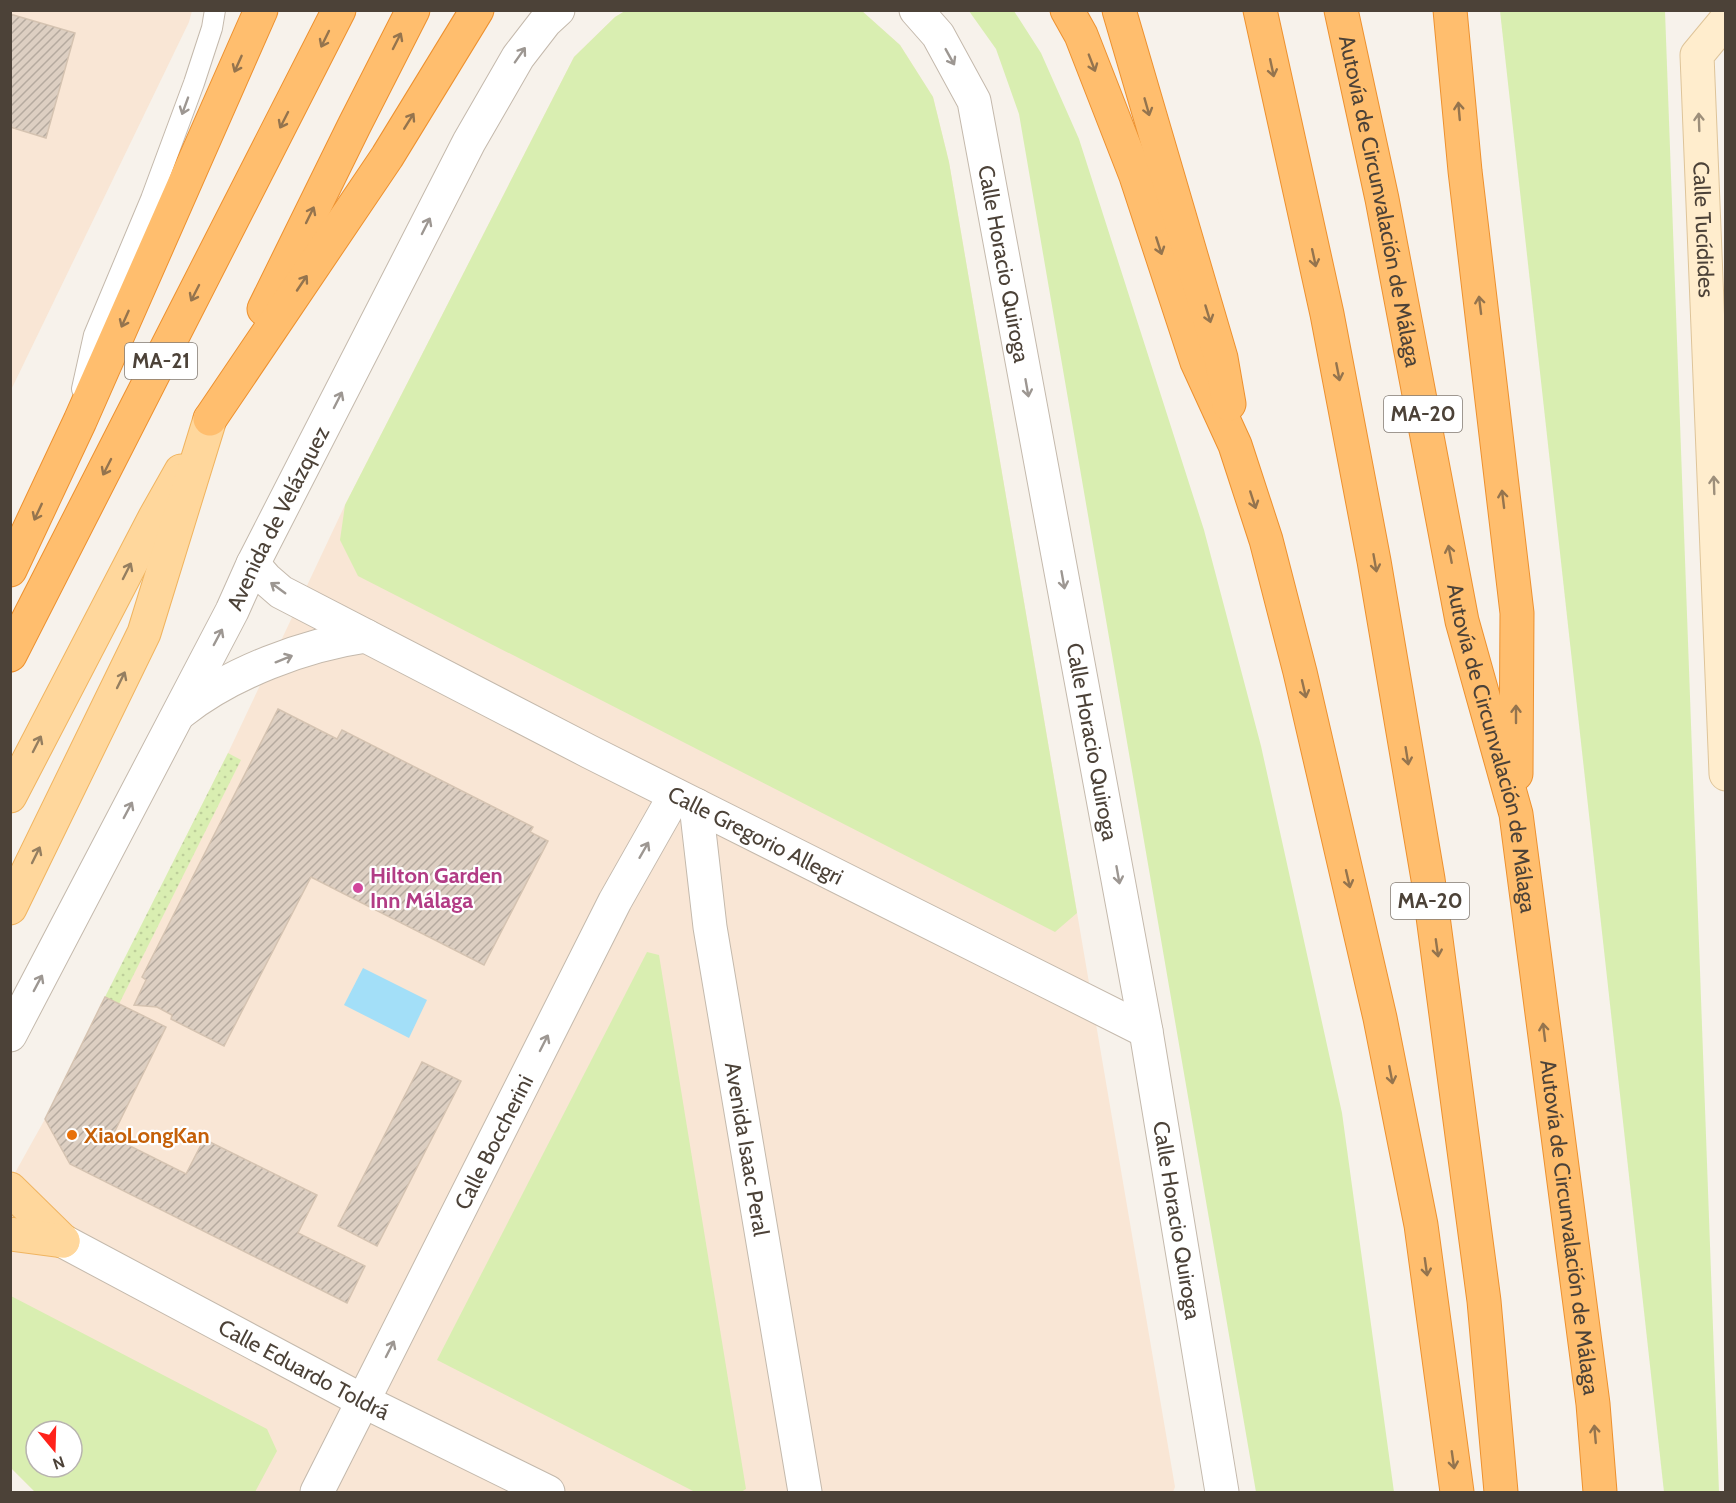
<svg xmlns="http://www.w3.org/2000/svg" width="1736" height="1503" font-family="Cabin,sans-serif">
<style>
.commercial{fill:#f9e6d5;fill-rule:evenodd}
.grass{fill:#d9eeb1;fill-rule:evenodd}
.garden{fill:url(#garden-dots)}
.water{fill:#a3dff8}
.building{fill:url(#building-hatch);stroke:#d5c3b1;stroke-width:1.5}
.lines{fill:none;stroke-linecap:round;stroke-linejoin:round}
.service-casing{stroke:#c4b9ac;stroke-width:22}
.minor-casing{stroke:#c4b9ac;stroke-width:35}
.tertiary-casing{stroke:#c4b9ac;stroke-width:35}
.secondary-casing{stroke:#dec499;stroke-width:35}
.primary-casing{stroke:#f0b460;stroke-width:35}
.motorway-casing{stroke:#ed912f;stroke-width:35}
.service{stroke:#fff;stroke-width:20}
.minor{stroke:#fff;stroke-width:33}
.tertiary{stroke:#fff;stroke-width:33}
.secondary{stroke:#ffedcd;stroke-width:33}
.primary{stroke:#ffd79c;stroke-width:33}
.motorway{stroke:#ffbe6e;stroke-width:33}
.oneway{stroke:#94744e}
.oneway2{stroke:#9d9792}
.oneway3{stroke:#9d8f7b}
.oneway4{stroke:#947e60}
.hotel-dot{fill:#d1479c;stroke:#fff;stroke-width:2}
.food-dot{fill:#e8710a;stroke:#fff;stroke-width:2}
.labels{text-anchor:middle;stroke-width:4.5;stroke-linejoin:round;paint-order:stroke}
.shield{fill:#fff;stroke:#827b74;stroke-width:1.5}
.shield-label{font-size:21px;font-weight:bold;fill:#4c4238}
.street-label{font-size:22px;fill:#4c4238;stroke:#fff}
.hotel-label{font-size:22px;font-weight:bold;fill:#b23c85;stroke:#fff;text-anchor:start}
.food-label{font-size:22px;font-weight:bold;fill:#c56008;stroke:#fff;text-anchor:start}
</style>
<defs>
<pattern id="garden-dots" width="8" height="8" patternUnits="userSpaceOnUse" patternTransform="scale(1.5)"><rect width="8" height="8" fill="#d9eeb1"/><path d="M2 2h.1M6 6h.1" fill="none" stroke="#bccd99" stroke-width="1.8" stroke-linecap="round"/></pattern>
<pattern id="building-hatch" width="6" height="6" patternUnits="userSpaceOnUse" patternTransform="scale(1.5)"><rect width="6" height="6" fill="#ddcfc2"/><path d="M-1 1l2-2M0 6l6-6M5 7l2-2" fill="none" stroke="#b5aa9f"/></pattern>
</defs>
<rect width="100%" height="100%" fill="#f7f2eb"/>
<g class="commercial">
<path d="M11 11H192L189 22 11 390Z"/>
<path d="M625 11H862L900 45 933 97 949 162 1175 1487 1173 1492H35L11 1468V1180L45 1119 228 753 345 505 574 57 615 17ZM36 1431H72V1467H36Z"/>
</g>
<g class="grass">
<path d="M625 11H862L900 45 933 97 949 162 1077 913 1055 932 358 576 340 540 345 505 574 57 615 17Z"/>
<path d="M969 11H1014L1041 53 1079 139 1204 530 1261 746 1342 1113 1394 1492H1256L1019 114 996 49Z"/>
<path d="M1500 11H1665L1719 1492H1664Z"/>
<path d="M647 952 659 955 746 1489 741 1492H695L437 1360Z"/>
<path d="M11 1296 267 1429 277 1451 255 1492H35L11 1468ZM36 1431H72V1467H36Z"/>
</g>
<path class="garden" d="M228 753 241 760 119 1004 105 997Z"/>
<path class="water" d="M363 968 427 1000 409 1038 344 1005Z"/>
<g class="building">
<path d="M10 14 75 33 46 138 10 127Z"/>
<path d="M278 709 337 739 342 730 533 827 530 832 548 841 484 965 311 877 224 1046 171 1019 172 1015 157 1007 134 1005 146 980 142 977Z"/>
<path d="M105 997 166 1027 112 1137 186 1174 204 1139 317 1195 298 1233 365 1266 347 1303 70 1164 45 1119Z"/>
<path d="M422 1062 461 1081 377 1246 338 1226Z"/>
</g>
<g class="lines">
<g class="service-casing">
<path id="service" d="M82 389 94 335 151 199 194 83 212 28 215 10"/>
</g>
<g class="minor-casing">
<g id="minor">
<path id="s1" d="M916 10 938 35 974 101 1146 1031 1222 1492"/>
<path id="s2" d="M253 564 266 579 281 592 590 752 1146 1031"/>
<path d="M181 712C230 673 304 645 366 636"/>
<path id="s3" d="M696 805 710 927 805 1492"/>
<path id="s4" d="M10 1035 232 611 253 564 469 142 518 57 545 22 558 10"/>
<path id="s5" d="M363 1401 615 901 675 795"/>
</g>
</g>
<g class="tertiary-casing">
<g id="tertiary">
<path id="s6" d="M63 1241 363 1401 548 1492"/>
<path d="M317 1492 363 1401"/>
</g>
</g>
<g class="secondary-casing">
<g id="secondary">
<path id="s7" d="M1726 20 1697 55 1726 774"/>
</g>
</g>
<g class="primary-casing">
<g id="primary">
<path d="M10 796 155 517 181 471"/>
<path d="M10 908 144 633 210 419"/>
<path d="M10 1189 63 1241"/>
<path d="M10 1234 63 1241"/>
</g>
</g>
<g class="motorway-casing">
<g id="motorway">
<path d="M1067 10 1081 35 1136 176 1197 362 1235 445 1266 540 1300 672 1380 1018 1421 1225 1457 1492"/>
<path d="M1119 10 1221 358 1229 404"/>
<path d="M1260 10 1327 314 1374 561 1428 879 1484 1301 1501 1492"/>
<path id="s8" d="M1341 10 1382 199 1462 621 1516 814 1593 1404 1600 1492"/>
<path d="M1450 10 1465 171 1517 613 1516 774"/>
<path d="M264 309 354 126 413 10"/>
<path d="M210 419 387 157 477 10"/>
<path d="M10 570 80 421 261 10"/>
<path d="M10 655 339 10"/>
</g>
</g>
<use href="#service" class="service"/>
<use href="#minor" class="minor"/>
<use href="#tertiary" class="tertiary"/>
<use href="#secondary" class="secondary"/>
<use href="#primary" class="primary"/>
<use href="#motorway" class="motorway"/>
</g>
<defs><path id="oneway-shaft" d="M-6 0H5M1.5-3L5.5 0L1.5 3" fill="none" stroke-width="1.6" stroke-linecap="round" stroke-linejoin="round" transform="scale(1.5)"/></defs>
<g class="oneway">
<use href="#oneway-shaft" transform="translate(325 39) rotate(116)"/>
<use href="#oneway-shaft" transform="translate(397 41) rotate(-63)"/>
<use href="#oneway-shaft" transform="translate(1092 63) rotate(69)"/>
<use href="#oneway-shaft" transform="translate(238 64) rotate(114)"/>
<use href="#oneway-shaft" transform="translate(1272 68) rotate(78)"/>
<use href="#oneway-shaft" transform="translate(1147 107) rotate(74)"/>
<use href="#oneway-shaft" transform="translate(1459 111) rotate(-95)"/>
<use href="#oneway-shaft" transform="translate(284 120) rotate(117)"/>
<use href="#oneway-shaft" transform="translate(409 121) rotate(-58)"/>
<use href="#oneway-shaft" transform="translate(310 215) rotate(-64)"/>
<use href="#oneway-shaft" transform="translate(1159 246) rotate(72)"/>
<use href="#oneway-shaft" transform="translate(1314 258) rotate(78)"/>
<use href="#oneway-shaft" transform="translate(302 283) rotate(-56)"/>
<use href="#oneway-shaft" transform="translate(195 293) rotate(117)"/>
<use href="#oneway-shaft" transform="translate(1480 305) rotate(-97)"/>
<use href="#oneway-shaft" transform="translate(1208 314) rotate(73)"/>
<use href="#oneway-shaft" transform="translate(125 319) rotate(114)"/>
<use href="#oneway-shaft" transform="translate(1338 372) rotate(79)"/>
<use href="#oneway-shaft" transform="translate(107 467) rotate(117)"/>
<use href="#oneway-shaft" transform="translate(1503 499) rotate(-97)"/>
<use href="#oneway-shaft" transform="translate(1253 500) rotate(72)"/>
<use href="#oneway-shaft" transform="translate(38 512) rotate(115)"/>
<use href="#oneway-shaft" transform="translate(1450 554) rotate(-101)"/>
<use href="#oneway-shaft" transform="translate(1375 563) rotate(80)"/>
<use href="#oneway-shaft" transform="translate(1304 689) rotate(77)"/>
<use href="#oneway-shaft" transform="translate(1516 714) rotate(-90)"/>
<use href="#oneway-shaft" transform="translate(1407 756) rotate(81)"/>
<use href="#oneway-shaft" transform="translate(1348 879) rotate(77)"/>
<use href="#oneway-shaft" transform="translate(1437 948) rotate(82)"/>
<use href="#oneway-shaft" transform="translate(1544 1032) rotate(-97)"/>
<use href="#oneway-shaft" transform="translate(1391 1075) rotate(79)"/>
<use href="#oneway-shaft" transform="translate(1426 1267) rotate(82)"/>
<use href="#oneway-shaft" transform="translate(1595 1434) rotate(-95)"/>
<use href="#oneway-shaft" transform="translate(1453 1460) rotate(82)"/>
</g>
<g class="oneway2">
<use href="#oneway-shaft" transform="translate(520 55) rotate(-55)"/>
<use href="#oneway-shaft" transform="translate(950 57) rotate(61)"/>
<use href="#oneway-shaft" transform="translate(185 106) rotate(110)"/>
<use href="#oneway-shaft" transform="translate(426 226) rotate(-63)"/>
<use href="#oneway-shaft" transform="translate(1027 388) rotate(80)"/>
<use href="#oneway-shaft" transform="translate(338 400) rotate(-63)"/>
<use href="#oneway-shaft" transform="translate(1063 580) rotate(80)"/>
<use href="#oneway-shaft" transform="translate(278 588) rotate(-144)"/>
<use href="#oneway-shaft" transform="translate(218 637) rotate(-62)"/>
<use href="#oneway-shaft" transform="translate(284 659) rotate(-22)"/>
<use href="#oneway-shaft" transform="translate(128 810) rotate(-62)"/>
<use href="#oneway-shaft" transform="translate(644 850) rotate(-60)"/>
<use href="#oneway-shaft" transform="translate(1118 875) rotate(80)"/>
<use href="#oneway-shaft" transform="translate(38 983) rotate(-62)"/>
<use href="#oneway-shaft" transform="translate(544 1043) rotate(-63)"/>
<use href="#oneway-shaft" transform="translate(390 1349) rotate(-63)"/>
</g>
<g class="oneway3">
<use href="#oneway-shaft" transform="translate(1699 122) rotate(-92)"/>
<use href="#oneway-shaft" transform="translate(1714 485) rotate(-92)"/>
</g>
<g class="oneway4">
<use href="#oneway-shaft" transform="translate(127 571) rotate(-63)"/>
<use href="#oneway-shaft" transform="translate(121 680) rotate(-64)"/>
<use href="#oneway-shaft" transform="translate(37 744) rotate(-63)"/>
<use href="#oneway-shaft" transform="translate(36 855) rotate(-64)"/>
</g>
<circle class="hotel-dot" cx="358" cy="888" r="6"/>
<circle class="food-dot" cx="72" cy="1135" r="6"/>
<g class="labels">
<g class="shield">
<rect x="125" y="343" width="72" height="36" rx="4.5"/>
<rect x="1384" y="396" width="78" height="36" rx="4.5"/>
<rect x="1391" y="883" width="78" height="36" rx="4.5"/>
</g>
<g class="shield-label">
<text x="161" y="368">MA-21</text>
<text x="1423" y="421">MA-20</text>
<text x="1430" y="908">MA-20</text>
</g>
<g class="street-label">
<text dy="8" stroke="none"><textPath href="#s8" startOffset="195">Autovía de Circunvalación de Málaga</textPath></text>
<text dy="8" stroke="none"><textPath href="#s7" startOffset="220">Calle Tucídides</textPath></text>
<text dy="8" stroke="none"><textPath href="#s1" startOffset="274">Calle Horacio Quiroga</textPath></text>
<text dy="8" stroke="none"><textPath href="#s4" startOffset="582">Avenida de Velázquez</textPath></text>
<text dy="8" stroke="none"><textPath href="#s1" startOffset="760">Calle Horacio Quiroga</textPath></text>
<text dy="8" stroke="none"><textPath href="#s8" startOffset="754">Autovía de Circunvalación de Málaga</textPath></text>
<text dy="8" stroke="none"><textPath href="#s2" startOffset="573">Calle Gregorio Allegri</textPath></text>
<text dy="8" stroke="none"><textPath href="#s5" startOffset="290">Calle Boccherini</textPath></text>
<text dy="8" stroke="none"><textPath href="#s3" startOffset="348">Avenida Isaac Peral</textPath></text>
<text dy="8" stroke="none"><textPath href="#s1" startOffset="1246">Calle Horacio Quiroga</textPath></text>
<text dy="8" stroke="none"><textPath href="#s8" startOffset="1240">Autovía de Circunvalación de Málaga</textPath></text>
<text dy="8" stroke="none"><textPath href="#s6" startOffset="273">Calle Eduardo Toldrá</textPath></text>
</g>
<g class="hotel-label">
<text x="370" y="883">Hilton Garden<tspan x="370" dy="25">Inn Málaga</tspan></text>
</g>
<g class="food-label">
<text x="84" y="1143">XiaoLongKan</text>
</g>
</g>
<rect width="1736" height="1503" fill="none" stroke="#4c4238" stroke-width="24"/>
<g transform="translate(54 1449) rotate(161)"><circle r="28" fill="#ffffff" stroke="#b7b3af" stroke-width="1.5"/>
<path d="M0-4.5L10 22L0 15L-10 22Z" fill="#ff221a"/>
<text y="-9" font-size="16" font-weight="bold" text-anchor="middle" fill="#4c4238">N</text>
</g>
</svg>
